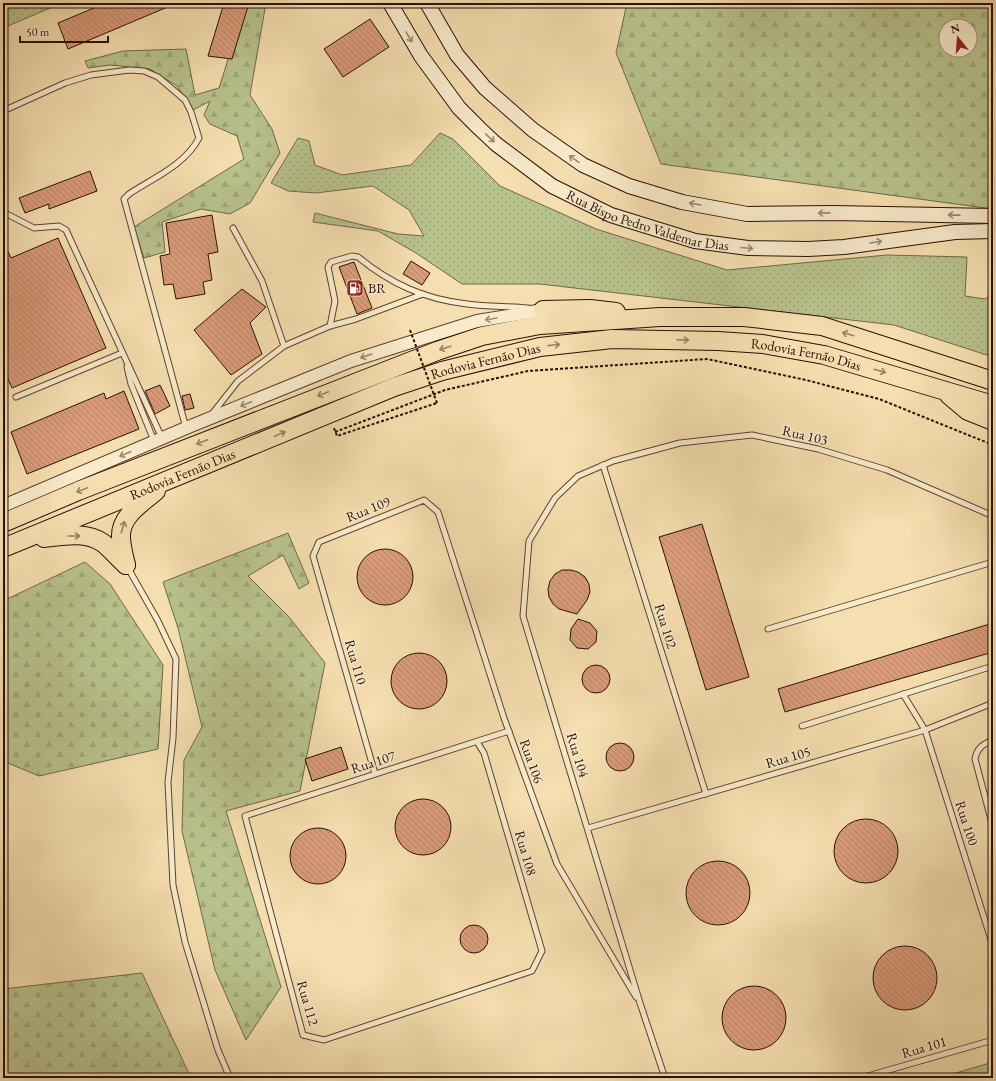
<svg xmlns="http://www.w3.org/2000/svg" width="996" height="1081" font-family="'EB Garamond',serif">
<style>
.grass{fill:url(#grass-dots);stroke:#706849}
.forest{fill:url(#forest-firs);stroke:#706849;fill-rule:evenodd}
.building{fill:url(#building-back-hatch);stroke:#290f05}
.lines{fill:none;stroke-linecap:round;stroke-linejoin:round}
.service-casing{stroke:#5c4330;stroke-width:7}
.tertiary-casing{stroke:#5c4330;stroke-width:14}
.secondary-casing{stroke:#290f05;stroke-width:16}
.motorway-casing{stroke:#290f05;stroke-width:20}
.path{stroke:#290f05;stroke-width:2;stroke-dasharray:3 2;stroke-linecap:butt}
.service{stroke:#f8eacb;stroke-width:5}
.tertiary{stroke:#f8eacb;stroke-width:12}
.secondary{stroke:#f8eacb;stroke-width:14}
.motorway{stroke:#f5deaf;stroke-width:18}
.path-bridge{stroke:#290f05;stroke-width:2;stroke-dasharray:3 2;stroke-linecap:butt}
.oneway{stroke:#9b8772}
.oneway2{stroke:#998162}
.labels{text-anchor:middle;stroke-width:3;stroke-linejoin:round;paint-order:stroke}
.street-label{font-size:14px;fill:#290f05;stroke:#f8eacb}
.poi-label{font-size:14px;fill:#290f05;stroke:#f8eacb;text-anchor:start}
</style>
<defs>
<pattern id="grass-dots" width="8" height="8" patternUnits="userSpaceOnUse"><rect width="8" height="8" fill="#b8c28d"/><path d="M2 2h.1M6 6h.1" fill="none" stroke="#9ea678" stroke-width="1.8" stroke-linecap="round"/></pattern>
<pattern id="forest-firs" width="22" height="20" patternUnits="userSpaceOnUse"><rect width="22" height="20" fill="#b8c28d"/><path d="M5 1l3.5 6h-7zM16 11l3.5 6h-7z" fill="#9ea678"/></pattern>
<pattern id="building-back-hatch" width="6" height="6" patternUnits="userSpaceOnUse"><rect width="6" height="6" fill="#da9b78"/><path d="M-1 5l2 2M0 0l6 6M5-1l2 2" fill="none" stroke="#bb8466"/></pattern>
</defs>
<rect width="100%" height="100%" fill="#f5deaf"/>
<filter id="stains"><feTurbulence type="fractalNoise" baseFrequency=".005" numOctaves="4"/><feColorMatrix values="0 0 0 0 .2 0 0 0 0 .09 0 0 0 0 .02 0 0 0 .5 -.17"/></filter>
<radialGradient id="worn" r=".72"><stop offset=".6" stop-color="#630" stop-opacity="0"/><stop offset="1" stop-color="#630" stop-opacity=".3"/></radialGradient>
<g class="grass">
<path d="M3 3H62L3 28Z"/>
<path d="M440 133 453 139 500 186 596 229 727 270 887 255 967 257 965 296 985 299 993 294V357L894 325 540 284H462L416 253 378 231 313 222 315 213 398 234 424 236 409 210 373 186 316 193 288 191 271 183 298 138 309 141 315 165 342 175 411 165Z"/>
</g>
<g class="forest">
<path d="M246 3H266L250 95 272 129 280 153 250 203 230 214 201 209 162 222 165 252 144 258 134 227 244 159 237 136 210 124 204 115 210 101 193 110 177 86 150 69 110 65 88 68 85 61 123 51 186 49 195 95 219 88Z"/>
<path d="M627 3H993V209L661 164 616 53ZM946 26H970V50H946Z"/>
<path d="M288 533 309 583 299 589 283 555 248 576 289 617 325 663 300 791 226 811 281 987 246 1040 215 970 182 831 184 760 202 727 178 628 163 582Z"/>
<path d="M85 562 110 584 163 665 158 749 39 776 3 761V601Z"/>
<path d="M142 973 191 1078H3V989Z"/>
<path d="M993 1062V1078H939Z"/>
</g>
<g class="building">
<path d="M106 3H177L68 49 58 23Z"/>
<path d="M224 3H249L232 59 208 56Z"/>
<path d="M370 19 389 47 343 77 324 49Z"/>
<path d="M90 171 97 191 49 209V204L25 213 19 198Z"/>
<path d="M212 215 218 252 208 254 212 280 203 282 205 294 176 299 173 284 164 285 160 256 170 254 166 223Z"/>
<path d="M58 238 106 348 12 388 3 368V241L11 258Z"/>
<path d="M411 261 430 273 422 285 403 274Z"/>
<path d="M354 262 372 308 357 314 339 267Z"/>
<path d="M242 289 266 307 250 323 262 354 231 375 194 330Z"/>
<path d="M160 385 170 406 155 414 145 391Z"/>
<path d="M124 391 139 429 27 474 11 432 104 393 106 399Z"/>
<path d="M190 394 194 408 185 410 182 396Z"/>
<path d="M702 524 749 677 706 690 659 537Z"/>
<circle cx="385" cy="577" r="28"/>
<path d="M562 570H571L578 572 585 577 589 584 590 592 587 600 577 614 559 609 553 604 549 597 548 589 550 581 555 574Z"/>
<path d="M578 619 590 623 597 631 596 642 588 649 577 648 570 640 571 629Z"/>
<path d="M993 623V652L785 712 778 689Z"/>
<circle cx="419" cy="681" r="28"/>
<circle cx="596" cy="679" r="14"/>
<circle cx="620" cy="757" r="14"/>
<path d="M341 747 348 769 312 781 305 759Z"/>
<circle cx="423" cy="827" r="28"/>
<circle cx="866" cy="851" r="32"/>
<circle cx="318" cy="856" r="28"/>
<circle cx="718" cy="893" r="32"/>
<circle cx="474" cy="939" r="14"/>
<circle cx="905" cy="978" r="32"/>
<circle cx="754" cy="1018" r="32"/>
</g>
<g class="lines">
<g class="service-casing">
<g id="service">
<path d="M3 111 65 83 91 75 129 70 144 71 158 77 185 100 191 112 199 138C185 165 153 178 129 194L124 199 186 428"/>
<path d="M3 212 34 228 59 226 66 230 162 438"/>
<path d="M233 228 262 281 284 346"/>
<path d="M330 326 335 301 328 267 331 262 352 256 358 257C391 284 424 299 467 304 487 307 508 306 528 308"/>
<path d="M127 367 131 384 154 441"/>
<path d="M16 397 122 353"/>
<path d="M212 414 238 381 284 346 330 326 356 319 423 294"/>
<path d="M603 465 706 794"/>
<path d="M128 568 158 621 176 659 173 738 168 782 173 885 185 942 218 1050 230 1078"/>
<path d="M768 629 993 562"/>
<path d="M903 694 925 730 993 946"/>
<path d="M802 726 993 666"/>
<path d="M993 740C983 744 977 748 975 759L993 827"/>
<path d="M477 742 484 753 542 951 532 971 324 1040 303 1035 245 816 509 731"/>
<path d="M375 774 313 556 319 542 424 500 438 512 504 718 557 864 636 997"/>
<path d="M588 828 925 730 993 703"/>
<path d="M665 1078 640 1003 523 616 529 541 555 498 578 476 613 461 680 443 752 435 818 449 887 470 993 516"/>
<path d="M861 1078 993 1040"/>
</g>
</g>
<g class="tertiary-casing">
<path id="tertiary" d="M3 506 186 428 351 361 477 321 543 310"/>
</g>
<g class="secondary-casing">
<g id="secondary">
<path id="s1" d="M390 3 421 56 459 108 479 128 496 144 552 186 611 215 695 241 748 248 808 249 844 247 955 232 993 231"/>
<path d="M427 3 457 55 485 88 533 130 583 165 629 186 682 202 747 214 833 213 993 216"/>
</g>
</g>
<g class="motorway-casing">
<g id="motorway">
<path d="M543 310 590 309 616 312"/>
<path d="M949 395 968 411 993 421"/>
<path d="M3 523 78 491 437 351 482 336 540 325 660 317H744L822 326 993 381"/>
<path d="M44 538C63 536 85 531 103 543 111 549 118 558 126 565"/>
<path id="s2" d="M3 548 394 387 442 371 540 347 612 339 718 341 763 344 824 355 993 405"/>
<path d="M126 565C124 556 121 546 121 537 120 516 142 503 156 491"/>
</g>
</g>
<g class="path">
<path d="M334 428 337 436 437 403"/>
<path d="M335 432 445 390 528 371 707 359 806 380 879 399 993 445"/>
</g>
<use href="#service" class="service"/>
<use href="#tertiary" class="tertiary"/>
<use href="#secondary" class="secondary"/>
<use href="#motorway" class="motorway"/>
<path class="path-bridge" d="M410 330 437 403"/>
</g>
<defs><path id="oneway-shaft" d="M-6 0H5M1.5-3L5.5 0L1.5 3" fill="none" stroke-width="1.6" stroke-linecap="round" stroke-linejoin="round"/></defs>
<g class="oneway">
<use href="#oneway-shaft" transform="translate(409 37) rotate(59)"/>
<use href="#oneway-shaft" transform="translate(490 138) rotate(43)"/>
<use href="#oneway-shaft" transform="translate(574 159) rotate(-145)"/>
<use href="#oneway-shaft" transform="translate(695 204) rotate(-170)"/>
<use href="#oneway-shaft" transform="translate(824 213) rotate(179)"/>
<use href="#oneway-shaft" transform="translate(954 215) rotate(-179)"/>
<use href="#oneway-shaft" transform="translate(876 242) rotate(-9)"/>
<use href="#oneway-shaft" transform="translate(747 248) rotate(5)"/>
<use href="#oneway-shaft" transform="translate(491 319) rotate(171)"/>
<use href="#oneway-shaft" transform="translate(366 356) rotate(161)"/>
<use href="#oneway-shaft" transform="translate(246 404) rotate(158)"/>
<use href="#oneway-shaft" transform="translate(125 454) rotate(157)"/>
</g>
<g class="oneway2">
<use href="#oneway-shaft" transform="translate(848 334) rotate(-163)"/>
<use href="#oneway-shaft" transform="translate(683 340) rotate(2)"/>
<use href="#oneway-shaft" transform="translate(554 345) rotate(-6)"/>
<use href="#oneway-shaft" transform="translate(445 348) rotate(163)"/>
<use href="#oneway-shaft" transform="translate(880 371) rotate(16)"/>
<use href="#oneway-shaft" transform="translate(323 394) rotate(158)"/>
<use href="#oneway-shaft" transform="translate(280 434) rotate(-23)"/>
<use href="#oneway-shaft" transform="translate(202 442) rotate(159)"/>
<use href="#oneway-shaft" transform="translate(82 490) rotate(158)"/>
<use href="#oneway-shaft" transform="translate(123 527) rotate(-73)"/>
<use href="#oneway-shaft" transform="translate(74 536)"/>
</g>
<defs>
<g id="fuel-square" transform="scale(0.9)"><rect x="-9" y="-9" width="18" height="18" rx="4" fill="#8f2418" stroke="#f8eacb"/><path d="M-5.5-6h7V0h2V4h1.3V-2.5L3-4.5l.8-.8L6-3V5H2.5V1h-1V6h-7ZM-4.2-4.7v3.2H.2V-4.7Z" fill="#fff"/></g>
</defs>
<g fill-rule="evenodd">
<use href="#fuel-square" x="355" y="288"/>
</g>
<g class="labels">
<g class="street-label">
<text dy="5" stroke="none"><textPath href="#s1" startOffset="350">Rua Bispo Pedro Valdemar Dias</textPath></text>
<text dy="5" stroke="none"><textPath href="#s2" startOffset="842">Rodovia Fernão Dias</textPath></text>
<text dy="5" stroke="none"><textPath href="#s2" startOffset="518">Rodovia Fernão Dias</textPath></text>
<text transform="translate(805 435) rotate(13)" y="5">Rua 103</text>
<text dy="5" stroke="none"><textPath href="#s2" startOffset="194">Rodovia Fernão Dias</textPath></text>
<text transform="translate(368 509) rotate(-22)" y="5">Rua 109</text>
<text transform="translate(666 626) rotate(73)" y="5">Rua 102</text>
<text transform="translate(356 662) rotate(74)" y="5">Rua 110</text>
<text transform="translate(578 755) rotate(73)" y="5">Rua 104</text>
<text transform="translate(788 757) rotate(-16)" y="5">Rua 105</text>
<text transform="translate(532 761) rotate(70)" y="5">Rua 106</text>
<text transform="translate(373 762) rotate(-18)" y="5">Rua 107</text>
<text transform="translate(967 823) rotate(72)" y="5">Rua 100</text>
<text transform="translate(526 853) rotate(74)" y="5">Rua 108</text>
<text transform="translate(308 1003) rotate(74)" y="5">Rua 112</text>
<text transform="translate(924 1047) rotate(-16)" y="5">Rua 101</text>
</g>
<g class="poi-label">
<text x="368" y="293">BR</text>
</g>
</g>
<rect width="996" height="1081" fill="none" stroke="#f5deaf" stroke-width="16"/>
<rect x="4" y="4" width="988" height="1073" fill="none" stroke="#290f05" stroke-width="2"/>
<rect x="8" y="8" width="980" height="1065" fill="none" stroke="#290f05"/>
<g transform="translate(958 38) rotate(343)"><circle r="19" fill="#f8eacb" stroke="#a5927c"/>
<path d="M0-3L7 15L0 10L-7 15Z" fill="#8f2418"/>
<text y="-6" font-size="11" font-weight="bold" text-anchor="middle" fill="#290f05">N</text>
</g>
<path d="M20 36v6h88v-6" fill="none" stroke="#290f05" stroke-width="2"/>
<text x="26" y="36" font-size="12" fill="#290f05" stroke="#f8eacb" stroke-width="3" paint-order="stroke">50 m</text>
<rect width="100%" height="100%" filter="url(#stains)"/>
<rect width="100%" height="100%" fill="url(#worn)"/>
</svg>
